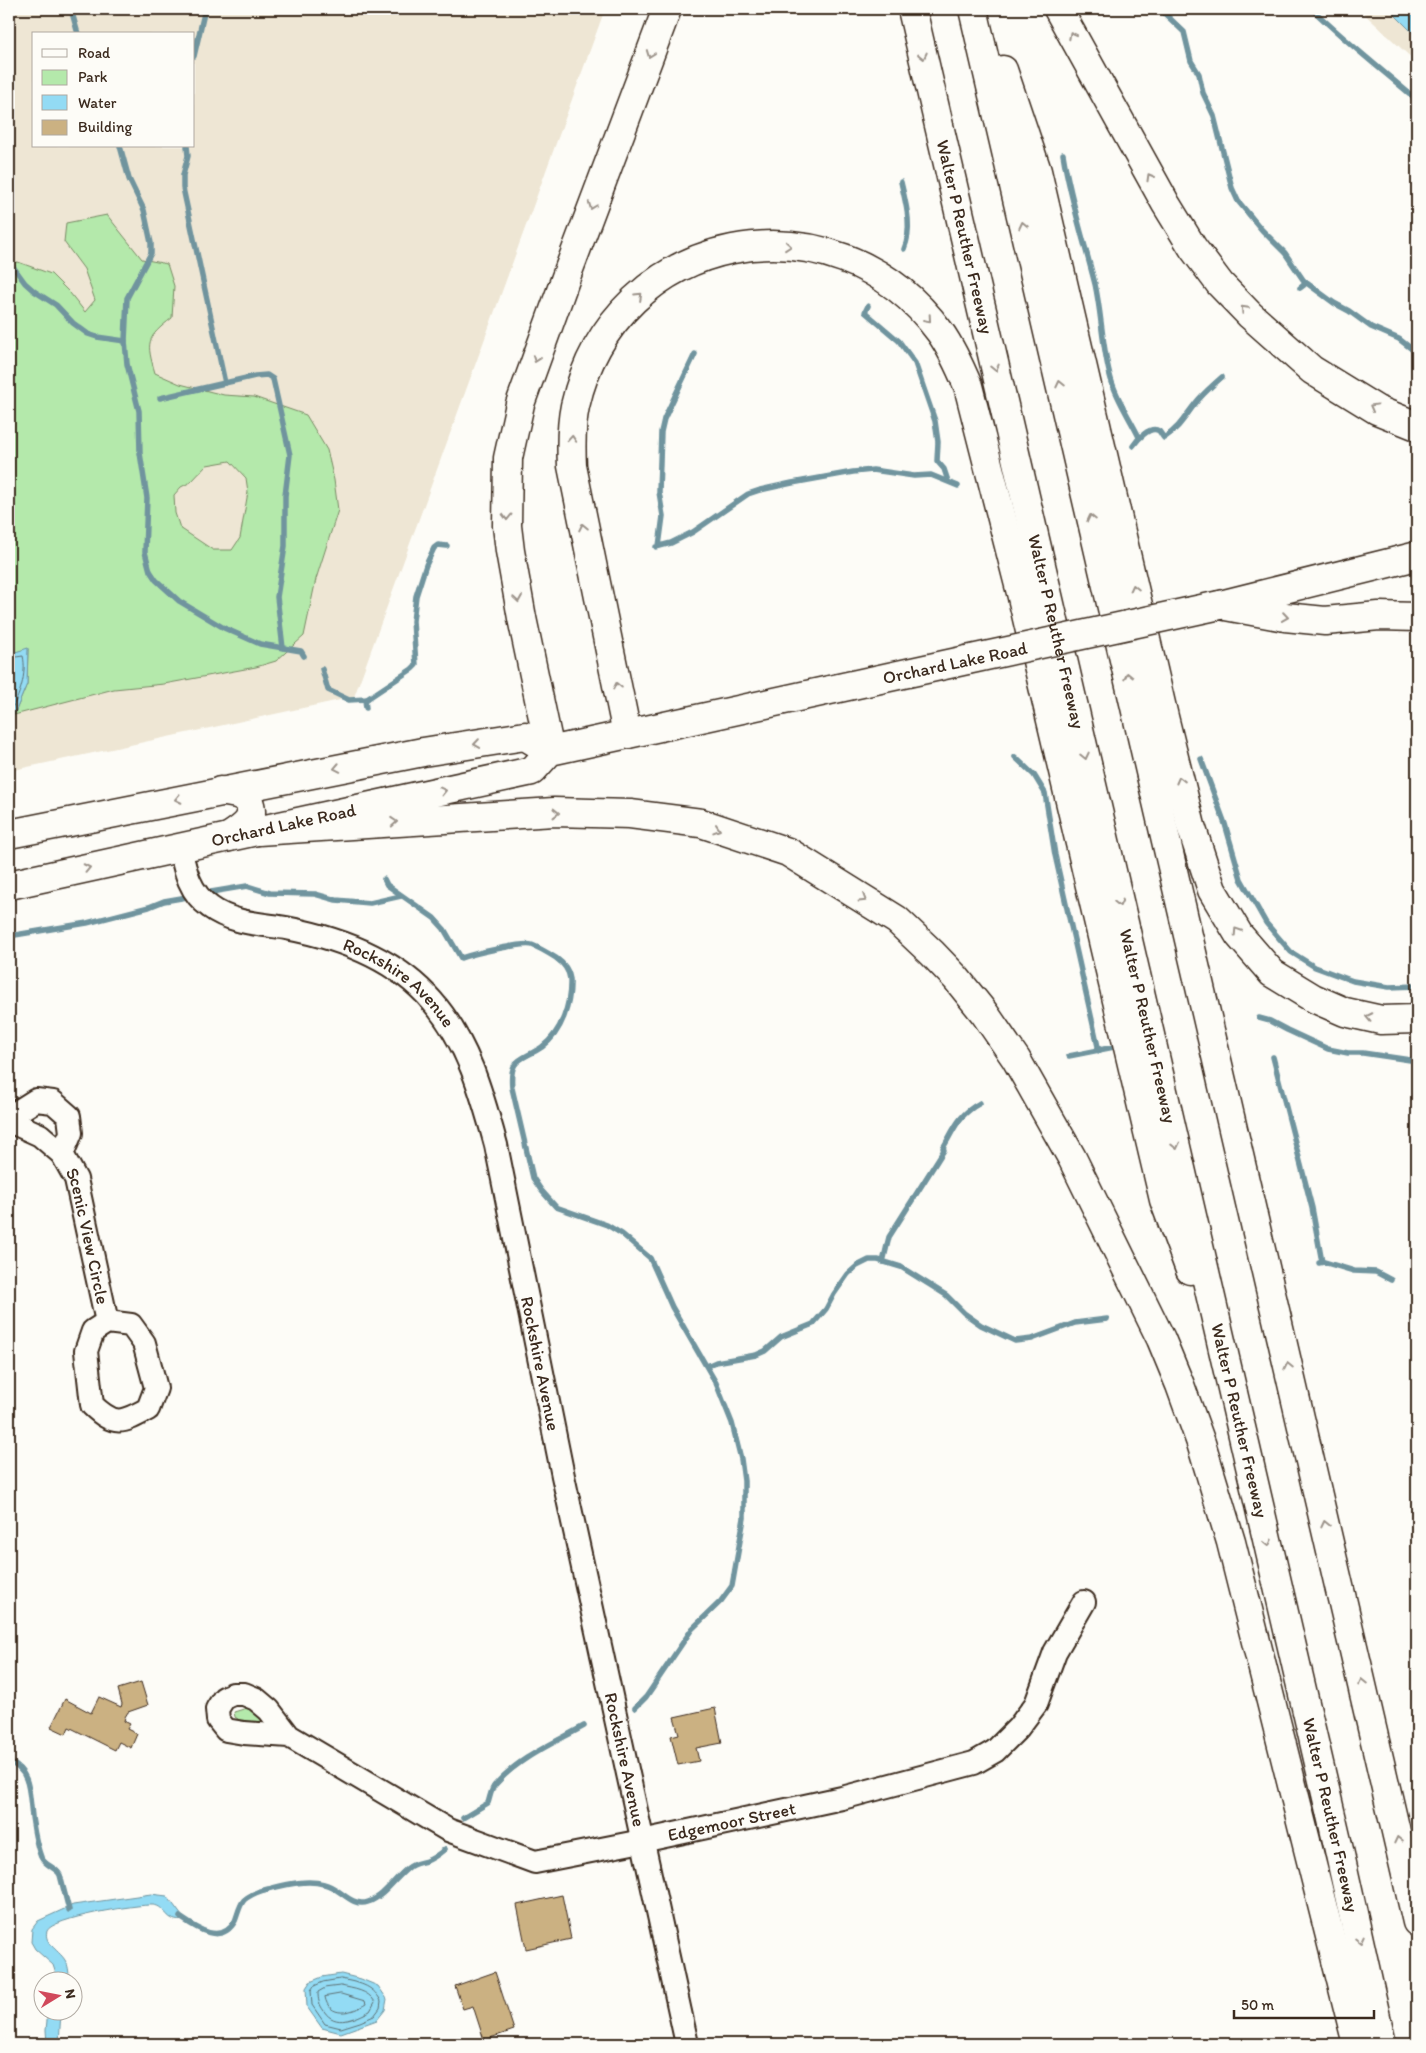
<svg xmlns="http://www.w3.org/2000/svg" width="1426" height="2053" font-family="Itim,sans-serif">
<style>
.built{fill:#eee6d4;fill-rule:evenodd}
.green{fill:#b4e9ab;stroke:#788a64;fill-rule:evenodd}
.water{fill:#93dbf4;stroke:#70949e}
.lines{fill:none;stroke-linecap:round;stroke-linejoin:round}
.shore{stroke:#5e7174;stroke-width:1}
.stream{stroke:#70949e;stroke-width:5.5}
.building{fill:#cbb182;stroke:#3b2a1e}
.minor-casing{stroke:#3b2a1e;stroke-width:26}
.major-casing{stroke:#3b2a1e;stroke-width:31}
.highway-casing{stroke:#3b2a1e;stroke-width:31}
.minor{stroke:#fdfcf7;stroke-width:22}
.major{stroke:#fdfcf7;stroke-width:28}
.highway{stroke:#fdfcf7;stroke-width:28}
.major-bridge-casing{stroke:#3b2a1e;stroke-width:31;stroke-linecap:butt}
.major-bridge{stroke:#fdfcf7;stroke-width:28}
.oneway{stroke:#9c938a}
.labels{text-anchor:middle;stroke-width:4;stroke-linejoin:round;paint-order:stroke}
.street-label{font-size:18px;fill:#3b2a1e;stroke:#fdfcf7}
</style>
<rect width="100%" height="100%" fill="#fdfcf7"/>
<filter id="ink" filterUnits="userSpaceOnUse"><feTurbulence type="fractalNoise" baseFrequency=".02" numOctaves="2"/><feDisplacementMap in="SourceGraphic" scale="10" xChannelSelector="R" yChannelSelector="G"/><feConvolveMatrix kernelMatrix="1 2 1 2 8 2 1 2 1" color-interpolation-filters="sRGB"/></filter>
<g filter="url(#ink)">
<g class="built">
<path d="M9 9H605L354 697 9 771ZM34 34H194V146H34Z"/>
<path d="M1359 9H1417V63Z"/>
</g>
<g class="green">
<path d="M107 215 142 259 167 264 174 286 172 318C146 338 146 342 155 373L180 384 224 395 254 397 306 415 327 450 334 480 338 510 316 579 304 636 276 661 256 667 164 684 114 689 14 715 27 684 28 649 9 654V264L18 262 51 274 70 293 85 312 95 300 84 269 64 242 66 223ZM230 461 246 478 248 492 240 538 232 550H213L180 528 175 513 174 495 181 487 191 482 207 465Z"/>
<path d="M247 1708 265 1715 274 1725 245 1724 235 1717 234 1712Z"/>
</g>
<g class="water">
<path d="M1389 9H1417V37Z"/>
<path d="M28 648 27 684 14 715 9 717V654Z"/>
<path d="M151 1894 167 1896 185 1920C165 1924 167 1906 153 1905 138 1904 51 1918 47 1931 43 1944 61 1951 66 1962 69 1967 69 1975 69 1980H58L53 1965 35 1949 31 1942 32 1929 38 1921 73 1905Z"/>
<path d="M341 1974 361 1979 378 1986 387 1999 385 2010 377 2020 341 2033 322 2028 307 2007 306 1988 310 1982 322 1977Z"/>
<path d="M48 2011H61L59 2044H47L46 2030Z"/>
</g>
<g class="lines">
<g class="shore">
<path d="M9 658 23 656C27 673 20 698 9 712"/>
<path d="M341 1979C358 1983 372 1984 381 2001L380 2008 374 2016 360 2022 341 2028 325 2024 312 2005 311 1990 314 1986 323 1982Z"/>
<path d="M341 1986C354 1989 368 1990 375 2002L370 2011C355 2019 335 2028 324 2011 319 2004 318 2000 318 1992L325 1988Z"/>
<path d="M341 1994 365 2001 366 2004C352 2013 329 2019 325 1997Z"/>
</g>
<g class="stream">
<path d="M71 9 78 34"/>
<path d="M1160 9 1184 32 1191 61 1199 74 1203 93 1214 116 1232 188 1238 201 1262 230 1285 253 1304 281 1334 303 1349 311 1371 327 1399 339 1417 353"/>
<path d="M1312 9C1345 41 1382 70 1417 100"/>
<path d="M194 56 205 9"/>
<path d="M120 146 129 179 144 210 151 243V253L127 298 125 341 127 364 139 411 140 453 147 498 145 552 150 571 156 580 179 601 224 628 260 644 301 651 304 656"/>
<path d="M187 146 188 156 183 175V188L225 383"/>
<path d="M1063 154C1070 198 1084 241 1095 284 1102 316 1102 348 1111 379 1117 400 1130 418 1139 437"/>
<path d="M901 182C906 204 913 228 904 249"/>
<path d="M9 261 25 283 34 291 56 305 73 323 88 334 97 337 125 341"/>
<path d="M1300 288 1304 285V281"/>
<path d="M868 306 865 312 899 341 915 363 935 421 938 442 937 461 944 469 948 481"/>
<path d="M160 398 255 376 267 375 273 379 290 455 285 496V546L277 597 283 648"/>
<path d="M1133 446C1137 440 1150 425 1159 431 1161 433 1162 436 1164 438 1182 426 1186 414 1199 399 1206 391 1214 384 1222 377"/>
<path d="M659 546 663 516 659 492 661 432 664 419 695 354"/>
<path d="M656 547 671 543 693 532 748 494 760 490 792 483 853 472 873 470 914 476 931 475 958 486"/>
<path d="M322 669 328 690 349 700 367 699 412 669 416 665 413 621 416 596 426 565 434 548 438 545 447 546"/>
<path d="M366 708 365 700 367 699"/>
<path d="M1015 757 1034 775 1045 793 1055 855 1099 1051"/>
<path d="M1201 759 1225 824 1241 879 1266 923 1291 952 1315 967 1353 981 1389 987 1417 986"/>
<path d="M384 879 387 885 434 918 444 929 461 958C472 954 523 942 532 945 540 948 548 953 556 958 563 963 569 969 570 979 571 1004 562 1032 542 1047 521 1061 509 1057 512 1088L533 1178 541 1190 556 1207 607 1225 622 1234 650 1258 672 1307 716 1383 732 1423 741 1459 744 1481V1518L732 1586 721 1601 692 1629 646 1697 635 1708"/>
<path d="M205 893 247 886 270 893 315 894 336 900 370 903 401 896"/>
<path d="M9 936 87 923 149 907 164 901 193 896"/>
<path d="M1259 1018 1270 1021 1287 1030 1328 1049 1348 1053H1363L1417 1061"/>
<path d="M1069 1056 1114 1047"/>
<path d="M1273 1057 1312 1208 1322 1262"/>
<path d="M883 1262 889 1237 944 1150 943 1148C955 1128 958 1115 980 1103"/>
<path d="M1319 1263 1324 1262 1354 1271 1376 1272 1391 1280"/>
<path d="M707 1366 716 1362 756 1355 765 1351 781 1337 813 1324 826 1309 834 1294 848 1274 857 1266 869 1260H878L901 1267 946 1295 964 1313 981 1325 1015 1341 1032 1339 1075 1323 1107 1319"/>
<path d="M9 1762C29 1770 29 1789 31 1807 32 1821 36 1844 41 1857 45 1866 56 1867 60 1875L69 1910"/>
<path d="M463 1818 488 1803C490 1797 491 1789 495 1785 518 1758 554 1743 584 1726"/>
<path d="M180 1917C196 1928 221 1946 235 1921 238 1914 239 1906 244 1900 251 1894 259 1891 268 1889 285 1885 306 1879 324 1884 340 1887 351 1908 368 1902 384 1897 395 1878 408 1868 413 1863 420 1863 426 1861 433 1859 439 1854 445 1849"/>
</g>
</g>
<g class="building">
<path d="M141 1682 148 1705 128 1712 125 1717 124 1721 130 1724 127 1729 137 1734 131 1748 119 1742 115 1750 69 1727 66 1734 51 1727 65 1699 91 1713 99 1697 121 1707 122 1704 118 1689Z"/>
<path d="M715 1708 722 1743 696 1748 699 1761 678 1765 671 1736 679 1734 674 1717Z"/>
<path d="M562 1895 571 1939 526 1949 517 1905Z"/>
<path d="M495 1972 514 2030 484 2040 473 2006 463 2009 455 1986Z"/>
</g>
<g class="lines">
<g class="minor-casing">
<g id="minor">
<path id="s1" d="M180 848C185 871 190 893 210 907 231 923 261 924 286 928 339 938 396 959 432 1001 468 1042 482 1094 496 1145L563 1476 687 2044"/>
<path d="M9 1117 36 1100 53 1102 69 1116 71 1133 62 1154"/>
<path id="s2" d="M9 1121 40 1135 62 1154 76 1179 107 1322"/>
<path d="M107 1322 131 1325 144 1343 156 1388 148 1409C122 1423 115 1427 92 1405L86 1351 93 1331Z"/>
<path id="s3" d="M289 1736 269 1710 256 1699 244 1694H233L224 1698 217 1709 218 1720 226 1730 244 1733 289 1736 448 1830 535 1862 642 1841 842 1798 974 1763 995 1751 1018 1728 1036 1704 1055 1652 1084 1602"/>
</g>
</g>
<g class="major-casing">
<g id="major">
<path d="M1220 605 1417 556"/>
<path d="M220 791 237 794 248 799C257 820 245 826 229 837"/>
<path d="M9 834 423 752 525 736 550 751"/>
<path id="s4" d="M9 885 532 771 550 751 967 660"/>
</g>
</g>
<g class="highway-casing">
<g id="highway">
<path id="s5" d="M912 9 1337 1841 1382 2044"/>
<path d="M973 9 1417 1922"/>
<path d="M1058 9 1166 204 1193 248 1220 284 1250 315 1312 370 1377 410 1417 426"/>
<path d="M1003 70 1037 171 1164 717 1191 826 1212 890 1239 935 1272 973 1313 998 1345 1012 1381 1020 1417 1019"/>
<path d="M1220 605 1285 617 1325 621 1379 616 1417 617"/>
<path d="M627 734 572 466C571 446 571 425 575 406 615 230 834 188 940 332 952 349 960 367 968 386L1021 593 1164 1200 1190 1270"/>
<path d="M550 751 522 618 510 551 507 526 508 458 520 404 566 277 667 9"/>
<path d="M258 831 554 812 630 814 701 823 788 852 897 920 932 953 956 978 985 1014 1016 1059 1072 1158 1161 1339 1180 1385 1201 1443 1231 1542 1357 2044"/>
</g>
</g>
<use href="#minor" class="minor"/>
<use href="#major" class="major"/>
<use href="#highway" class="highway"/>
<g class="major-bridge-casing">
<path id="major-bridge" d="M967 660 1220 605"/>
</g>
<use href="#major-bridge" class="major-bridge"/>
</g>
<defs><path id="oneway-chevron" d="M-2-3.5L2.5 0L-2 3.5" fill="none" stroke-width="1.6" stroke-linecap="round" stroke-linejoin="round" transform="scale(1.25)"/></defs>
<g class="oneway">
<use href="#oneway-chevron" transform="translate(1072 35) rotate(-118)"/>
<use href="#oneway-chevron" transform="translate(650 54) rotate(111)"/>
<use href="#oneway-chevron" transform="translate(923 56) rotate(77)"/>
<use href="#oneway-chevron" transform="translate(1150 177) rotate(-120)"/>
<use href="#oneway-chevron" transform="translate(592 206) rotate(111)"/>
<use href="#oneway-chevron" transform="translate(1023 225) rotate(-103)"/>
<use href="#oneway-chevron" transform="translate(788 246) rotate(5)"/>
<use href="#oneway-chevron" transform="translate(639 296) rotate(-43)"/>
<use href="#oneway-chevron" transform="translate(1244 309) rotate(-133)"/>
<use href="#oneway-chevron" transform="translate(928 319) rotate(49)"/>
<use href="#oneway-chevron" transform="translate(536 359) rotate(110)"/>
<use href="#oneway-chevron" transform="translate(995 368) rotate(77)"/>
<use href="#oneway-chevron" transform="translate(1060 384) rotate(-103)"/>
<use href="#oneway-chevron" transform="translate(1373 407) rotate(-151)"/>
<use href="#oneway-chevron" transform="translate(572 439) rotate(-86)"/>
<use href="#oneway-chevron" transform="translate(507 517) rotate(91)"/>
<use href="#oneway-chevron" transform="translate(1091 518) rotate(-103)"/>
<use href="#oneway-chevron" transform="translate(583 527) rotate(-102)"/>
<use href="#oneway-chevron" transform="translate(1134 588) rotate(-103)"/>
<use href="#oneway-chevron" transform="translate(518 599) rotate(81)"/>
<use href="#oneway-chevron" transform="translate(1285 617) rotate(8)"/>
<use href="#oneway-chevron" transform="translate(1128 676) rotate(-103)"/>
<use href="#oneway-chevron" transform="translate(617 686) rotate(-102)"/>
<use href="#oneway-chevron" transform="translate(477 744) rotate(172)"/>
<use href="#oneway-chevron" transform="translate(1085 756) rotate(77)"/>
<use href="#oneway-chevron" transform="translate(337 768) rotate(169)"/>
<use href="#oneway-chevron" transform="translate(1180 780) rotate(-104)"/>
<use href="#oneway-chevron" transform="translate(443 791) rotate(-13)"/>
<use href="#oneway-chevron" transform="translate(178 799) rotate(168)"/>
<use href="#oneway-chevron" transform="translate(556 813)"/>
<use href="#oneway-chevron" transform="translate(394 822) rotate(-4)"/>
<use href="#oneway-chevron" transform="translate(717 829) rotate(18)"/>
<use href="#oneway-chevron" transform="translate(87 868) rotate(-12)"/>
<use href="#oneway-chevron" transform="translate(863 899) rotate(32)"/>
<use href="#oneway-chevron" transform="translate(1119 903) rotate(77)"/>
<use href="#oneway-chevron" transform="translate(1237 931) rotate(-123)"/>
<use href="#oneway-chevron" transform="translate(1369 1017) rotate(-168)"/>
<use href="#oneway-chevron" transform="translate(1176 1146) rotate(77)"/>
<use href="#oneway-chevron" transform="translate(1288 1366) rotate(-103)"/>
<use href="#oneway-chevron" transform="translate(1325 1524) rotate(-103)"/>
<use href="#oneway-chevron" transform="translate(1268 1543) rotate(77)"/>
<use href="#oneway-chevron" transform="translate(1362 1682) rotate(-103)"/>
<use href="#oneway-chevron" transform="translate(1398 1840) rotate(-103)"/>
<use href="#oneway-chevron" transform="translate(1360 1940) rotate(77)"/>
</g>
</g>
<g class="labels">
<g class="street-label">
<text dy="6" stroke="none"><textPath href="#s5" startOffset="234">Walter P Reuther Freeway</textPath></text>
<text dy="6" stroke="none"><textPath href="#s5" startOffset="639">Walter P Reuther Freeway</textPath></text>
<text transform="translate(955 663) rotate(-12)" y="6">Orchard Lake Road</text>
<text dy="6" stroke="none"><textPath href="#s4" startOffset="281">Orchard Lake Road</textPath></text>
<text dy="6" stroke="none"><textPath href="#s1" startOffset="276">Rockshire Avenue</textPath></text>
<text dy="6" stroke="none"><textPath href="#s5" startOffset="1044">Walter P Reuther Freeway</textPath></text>
<text dy="6" stroke="none"><textPath href="#s2" startOffset="150">Scenic View Circle</textPath></text>
<text dy="6" stroke="none"><textPath href="#s1" startOffset="696">Rockshire Avenue</textPath></text>
<text dy="6" stroke="none"><textPath href="#s5" startOffset="1449">Walter P Reuther Freeway</textPath></text>
<text dy="6" stroke="none"><textPath href="#s1" startOffset="1101">Rockshire Avenue</textPath></text>
<text dy="6" stroke="none"><textPath href="#s5" startOffset="1854">Walter P Reuther Freeway</textPath></text>
<text dy="6" stroke="none"><textPath href="#s3" startOffset="662">Edgemoor Street</textPath></text>
</g>
</g>
<rect width="1426" height="2053" fill="none" stroke="#fdfcf7" stroke-width="30"/>
<rect x="15" y="15" width="1396" height="2023" fill="none" stroke="#3b2a1e" stroke-width="2" filter="url(#ink)"/>
<rect x="32" y="32" width="162" height="115" fill="#fdfcf7" stroke="#afa8a0"/>
<rect x="42" y="49" width="25" height="8" fill="#fdfcf7" stroke="#afa8a0"/>
<text x="78" y="58" font-size="15" fill="#3b2a1e">Road</text>
<rect x="42" y="70" width="25" height="15" fill="#b4e9ab" stroke="#afa8a0"/>
<text x="78" y="82" font-size="15" fill="#3b2a1e">Park</text>
<rect x="42" y="95" width="25" height="15" fill="#93dbf4" stroke="#afa8a0"/>
<text x="78" y="108" font-size="15" fill="#3b2a1e">Water</text>
<rect x="42" y="120" width="25" height="15" fill="#cbb182" stroke="#afa8a0"/>
<text x="78" y="132" font-size="15" fill="#3b2a1e">Building</text>
<g transform="translate(58 1996) rotate(80)"><circle r="24" fill="#fdfcf7" stroke="#afa8a0"/>
<path d="M0-4L9 19L0 12L-9 19Z" fill="#d1495b"/>
<text y="-8" font-size="14" font-weight="bold" text-anchor="middle" fill="#3b2a1e">N</text>
</g>
<path d="M1234 2010v8h140v-8" fill="none" stroke="#3b2a1e" stroke-width="2.5"/>
<text x="1241" y="2010" font-size="15" fill="#3b2a1e" stroke="#fdfcf7" stroke-width="4" paint-order="stroke">50 m</text>
</svg>
